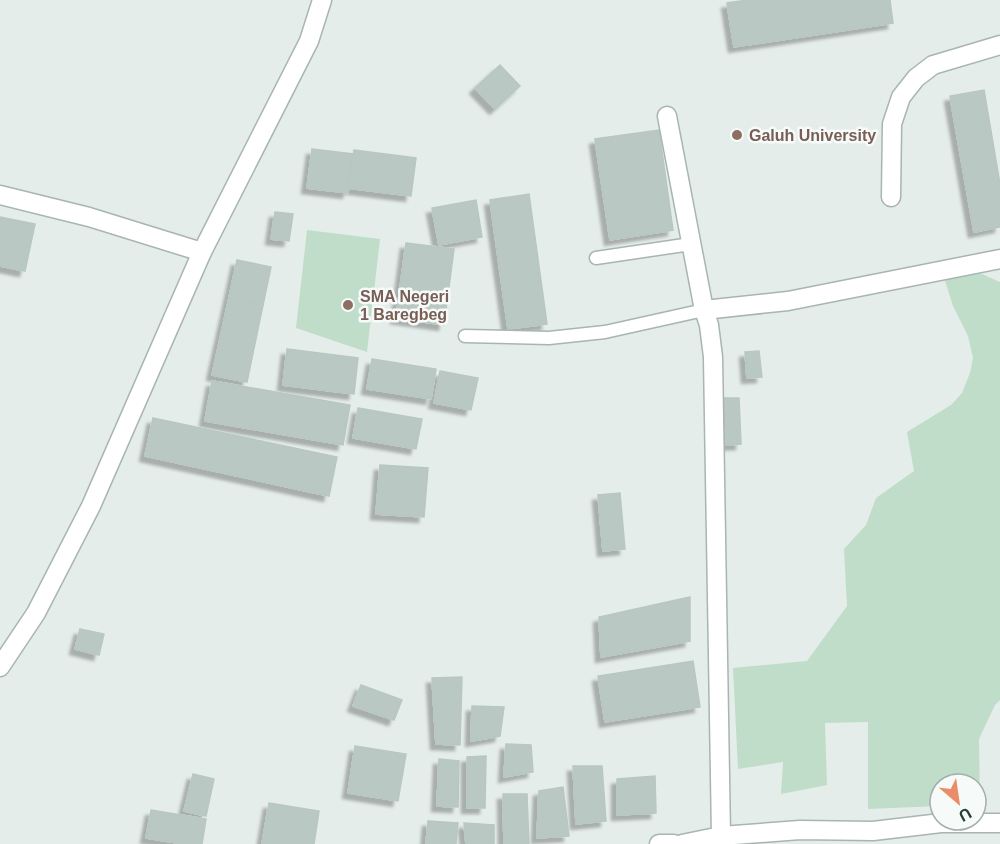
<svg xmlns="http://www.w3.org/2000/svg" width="1000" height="844" font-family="Arial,sans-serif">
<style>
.green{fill:#c0ddc9}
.building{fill:#bac8c3;stroke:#b8c7c1;stroke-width:1.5;filter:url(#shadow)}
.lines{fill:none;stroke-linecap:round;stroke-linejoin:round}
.service-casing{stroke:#a8b5b1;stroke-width:15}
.minor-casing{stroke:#a8b5b1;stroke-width:21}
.service{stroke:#fff;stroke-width:12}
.minor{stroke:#fff;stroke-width:18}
.education-dot{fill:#8d6e63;stroke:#f6faf8;stroke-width:2}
.labels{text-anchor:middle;stroke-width:5;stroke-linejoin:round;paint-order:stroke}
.education-label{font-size:16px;font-weight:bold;fill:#785e54;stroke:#f6faf8;text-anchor:start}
</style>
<defs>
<filter id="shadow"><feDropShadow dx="-5.5" dy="5.5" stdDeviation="1.5" flood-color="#0004"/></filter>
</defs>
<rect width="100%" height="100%" fill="#e5edea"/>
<g class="green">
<path d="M307 230 380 239 367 352 296 328Z"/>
<path d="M964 273 982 274 1000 282V700L995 705 979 739 980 805H976V784H940V806L868 809V722L825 723 827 785 781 794 783 762 738 769 733 668 807 661 847 606 844 549 866 525 876 498 914 471 907 432 951 405 962 393 970 373 973 358 968 336 953 306 945 281Z"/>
</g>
<g class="building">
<path d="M748 0H890L893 23 734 47 727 3Z"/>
<path d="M500 65 520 86 495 109 475 88Z"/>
<path d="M984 90 1000 184V227L974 232 950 96Z"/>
<path d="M659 130 673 230 610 240 595 139Z"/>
<path d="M312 149 353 154 348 193 307 188Z"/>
<path d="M354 150 416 158 411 196 348 188Z"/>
<path d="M529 194 547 324 508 329 490 200Z"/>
<path d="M476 200 482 237 439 245 432 208Z"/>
<path d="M275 212 293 214 289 241 271 239Z"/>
<path d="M0 217 35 224 25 271 0 266Z"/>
<path d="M406 243 454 249 444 325 396 318Z"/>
<path d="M237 260 271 267 263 305 229 298Z"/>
<path d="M229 298 263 305 247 382 212 375Z"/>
<path d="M287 349 358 358 354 394 283 385Z"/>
<path d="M759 351 762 377 747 378 745 352Z"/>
<path d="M372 359 436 369 431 399 367 389Z"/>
<path d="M440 371 478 378 471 410 434 403Z"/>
<path d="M212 381 350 405 343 445 205 421Z"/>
<path d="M720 398H739L741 444 723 445Z"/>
<path d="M358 408 422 419 416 449 353 438Z"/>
<path d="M153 418 337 457 329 496 145 456Z"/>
<path d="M380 465 428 468 424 517 376 514Z"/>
<path d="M620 493 625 549 603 551 598 495Z"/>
<path d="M690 597V641L601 657 599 617Z"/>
<path d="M80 629 104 634 99 655 75 649Z"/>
<path d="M693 661 700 707 605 722 598 676Z"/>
<path d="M462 677 460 745 436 744 432 678Z"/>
<path d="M361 685 402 700 394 720 353 706Z"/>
<path d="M472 706 504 707 500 736 471 741Z"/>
<path d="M506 744 531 745 533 772 504 777Z"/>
<path d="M355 746 406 754 398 801 348 793Z"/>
<path d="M486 756 485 808H467V757Z"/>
<path d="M439 759 459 761 458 807 437 806Z"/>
<path d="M573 766H602L606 821 576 824Z"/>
<path d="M193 774 214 779 206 816 184 811Z"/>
<path d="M655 776 656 813 617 815V779Z"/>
<path d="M563 787 569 836 537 838 539 791Z"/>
<path d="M503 794H527L529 844H504Z"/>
<path d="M269 803 319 811 314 844H262Z"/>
<path d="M151 810 206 819 202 844H183L146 838Z"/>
<path d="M428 821 458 823 456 844H426Z"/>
<path d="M464 823 494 825V844H466Z"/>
</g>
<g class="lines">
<g class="service-casing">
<g id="service">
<path d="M596 258 691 244"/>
<path d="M465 336 549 338 605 332 704 310"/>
</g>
</g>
<g class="minor-casing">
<g id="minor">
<path d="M667 116 704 310 709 325 713 357 721 836"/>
<path d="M0 195 89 217 202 252"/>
<path d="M891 197 892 124 901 97 916 78 933 65 1000 45"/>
<path d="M704 310 788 301 1000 259"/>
<path d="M0 667 36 613 91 506 202 252 309 41 322 0"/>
<path d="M659 844H674"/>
<path d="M682 844 721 836 800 830 873 831 941 823H1000"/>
</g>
</g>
<use href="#service" class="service"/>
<use href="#minor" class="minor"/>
</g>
<g class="education-dot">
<circle cx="737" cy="135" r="6"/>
<circle cx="348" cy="305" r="6"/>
</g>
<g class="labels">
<g class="education-label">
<text x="749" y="141">Galuh University</text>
<text x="360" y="302">SMA Negeri<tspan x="360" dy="18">1 Baregbeg</tspan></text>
</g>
</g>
<g transform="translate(958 802) rotate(151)"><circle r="28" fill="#f6faf8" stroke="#a2afab" stroke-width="1.5"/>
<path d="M0-4.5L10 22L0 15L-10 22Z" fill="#e98c67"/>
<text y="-9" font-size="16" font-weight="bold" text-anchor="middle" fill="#253e38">U</text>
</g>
</svg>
